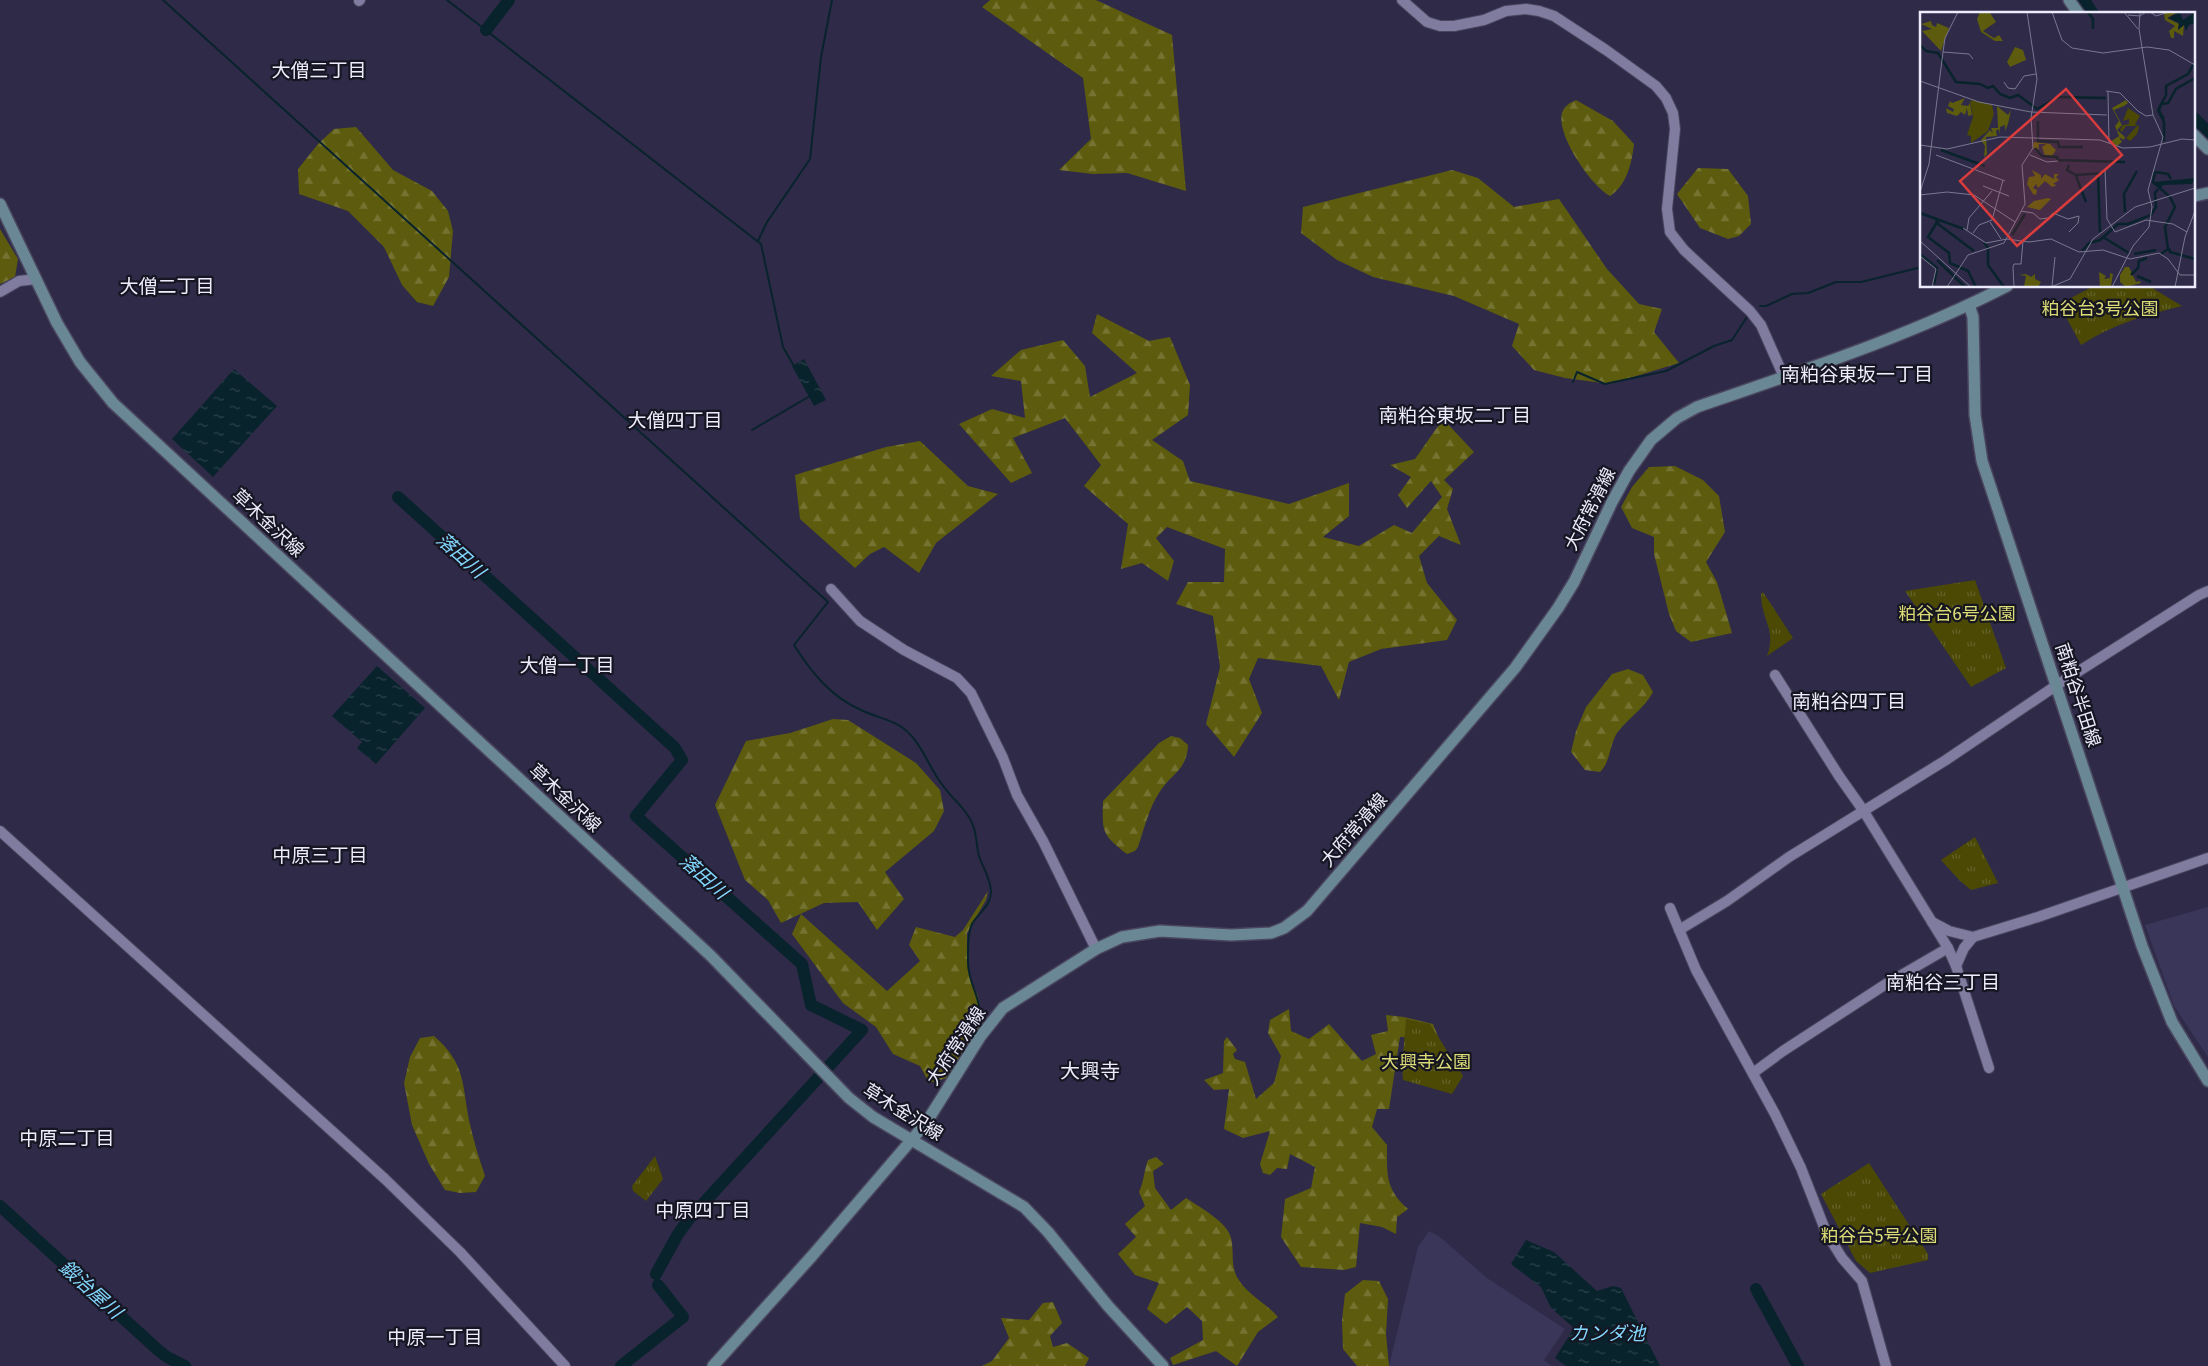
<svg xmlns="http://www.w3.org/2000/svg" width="2208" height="1366" font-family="'Fira Sans','Noto Sans JP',sans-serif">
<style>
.built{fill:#3a3659}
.forest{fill:url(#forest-firs)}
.park{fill:url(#park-tufts)}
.water{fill:url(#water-ripples)}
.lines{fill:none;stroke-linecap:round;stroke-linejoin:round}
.stream{stroke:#09232d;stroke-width:2}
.river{stroke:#09232d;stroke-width:12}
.tertiary-casing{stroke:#4a465f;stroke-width:12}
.secondary-casing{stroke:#4a465f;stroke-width:14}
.tertiary{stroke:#7f7c9f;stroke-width:10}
.secondary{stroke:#6a8795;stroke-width:11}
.labels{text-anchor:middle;stroke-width:4.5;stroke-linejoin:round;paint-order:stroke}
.park-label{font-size:18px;fill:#dcdc77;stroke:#161522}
.street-label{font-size:18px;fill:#edecfc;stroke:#161522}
.neighbourhood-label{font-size:19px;fill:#edecfc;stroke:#161522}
.water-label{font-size:19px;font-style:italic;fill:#83d8fe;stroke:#161522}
.quarter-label{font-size:20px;fill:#edecfc;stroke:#161522}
.inset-river{fill:none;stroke:#09232d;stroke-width:2.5}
.inset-road{fill:none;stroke:#7a7890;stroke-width:1}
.view{fill:#d83c3d;fill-opacity:0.15;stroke:#d83c3d;stroke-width:2.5}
.inset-edge{fill:none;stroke:#edecfc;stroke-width:2.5}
</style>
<defs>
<pattern id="forest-firs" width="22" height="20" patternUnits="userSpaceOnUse" patternTransform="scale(1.25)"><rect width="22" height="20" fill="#5d5b0d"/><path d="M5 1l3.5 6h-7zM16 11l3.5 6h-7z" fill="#757331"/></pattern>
<pattern id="park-tufts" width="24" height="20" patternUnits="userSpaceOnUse" patternTransform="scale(1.25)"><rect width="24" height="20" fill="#4b4904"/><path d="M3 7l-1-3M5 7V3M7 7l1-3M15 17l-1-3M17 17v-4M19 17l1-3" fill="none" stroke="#65632a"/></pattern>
<pattern id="water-ripples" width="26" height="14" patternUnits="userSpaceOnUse" patternTransform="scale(1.25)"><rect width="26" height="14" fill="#09232d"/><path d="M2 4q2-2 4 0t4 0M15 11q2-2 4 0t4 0" fill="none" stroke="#2d434c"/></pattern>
</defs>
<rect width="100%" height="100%" fill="#2e2a48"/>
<g class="built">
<path d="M2208 907V1057L2174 1006 2145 925Z"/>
<path d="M1429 1231 1440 1237 1487 1278 1565 1329 1544 1360 1552 1366H1389L1418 1247Z"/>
</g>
<g class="forest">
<path d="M990 0H1096L1172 35 1186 191 1127 173 1093 174 1059 170 1091 139 1083 78 982 7Z"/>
<path d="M1576 100 1613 121 1634 144C1632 162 1627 185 1610 196 1591 186 1556 135 1562 113 1564 106 1570 103 1576 100Z"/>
<path d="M356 127 393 170 432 191 448 211 453 231 449 277 433 306 417 302 402 285 384 247 348 211 299 194 298 169 318 144 334 129Z"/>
<path d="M1698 168 1728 169 1748 196 1751 224 1739 236 1728 239 1700 228 1677 194Z"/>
<path d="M1452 170 1478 178 1514 207 1559 199 1607 269 1639 304 1662 309 1654 332 1679 363 1610 384 1565 378 1534 370 1512 346 1519 324 1454 296 1373 277 1337 260 1301 233 1303 207Z"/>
<path d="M0 229 18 259 15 277 0 284Z"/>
<path d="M1097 314 1149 341 1170 337 1190 385 1188 415 1152 440 1183 461 1190 481 1289 504 1349 483V516L1323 537 1359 546 1394 525 1412 533 1442 497 1431 481 1407 508 1398 495 1411 477 1390 465 1415 459 1443 419 1474 452 1444 480 1453 489 1447 509 1461 545 1439 536 1419 556 1427 583 1457 620 1447 640 1381 649 1349 662 1339 700 1321 666 1258 658 1249 679 1262 713 1234 757 1206 724 1220 667 1213 616 1176 604 1188 582H1224L1225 549 1167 527 1156 538 1174 561 1168 581 1142 563 1121 569 1128 524 1084 486 1101 465 1065 418 1013 438 1032 473 1011 483 959 424 992 409 1025 418 1021 381 991 376 1021 350 1063 340 1085 366 1090 397 1137 373 1092 333Z"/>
<path d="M920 441 968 486 998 494 936 543 919 573 884 547 870 554 855 568 800 519 795 475 886 447Z"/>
<path d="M1675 466 1703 480 1719 496 1725 532 1706 562 1717 582 1732 633 1691 642 1676 631 1669 614 1654 554V537L1632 528 1621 507 1632 487 1649 467Z"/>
<path d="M1628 669 1643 675 1653 692C1644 709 1628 718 1617 733 1609 746 1611 761 1600 772L1585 770 1571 752 1576 731 1586 707 1612 674Z"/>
<path d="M833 719 848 720 916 763 940 790 944 811 934 831 885 872 904 899 877 930 858 902 824 903 781 923 768 900 745 880 715 805 746 741 790 733Z"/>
<path d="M1171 736 1180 738 1188 745C1187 771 1171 773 1159 793 1149 808 1144 829 1138 847L1135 851 1127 854C1102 834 1102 833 1103 801L1159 743Z"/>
<path d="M988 891 986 900 967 933V961L970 977 978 996 983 1024 972 1037 947 1078 929 1083 920 1066 893 1054 876 1027 843 1003 792 934 801 914 887 991 920 961 909 945 916 927 955 937 963 930Z"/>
<path d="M1289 1009 1291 1031 1309 1039 1329 1024 1362 1061 1376 1054 1371 1035 1388 1031 1386 1015 1404 1017 1433 1024 1439 1039 1400 1037 1389 1109H1377L1372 1127 1387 1145C1387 1174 1385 1189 1408 1209L1397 1217 1396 1234 1382 1227 1360 1223 1356 1267 1344 1270 1301 1267 1281 1237 1285 1199 1311 1188 1315 1167 1290 1154 1287 1169 1277 1168 1270 1175 1263 1173 1260 1164 1270 1131 1243 1138 1224 1129 1229 1089 1214 1090 1204 1080 1223 1073 1224 1041 1227 1037 1237 1050 1233 1054 1235 1059 1245 1062 1256 1099 1274 1083 1281 1056 1268 1033 1270 1020Z"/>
<path d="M434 1036C465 1063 462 1082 469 1120 473 1139 479 1158 485 1176L476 1192 460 1193 445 1190 429 1164 412 1125 404 1083 410 1057 420 1038Z"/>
<path d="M1156 1157 1164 1164 1153 1171 1155 1188 1171 1210 1186 1198C1198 1206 1225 1221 1230 1235 1235 1248 1230 1265 1237 1277 1247 1295 1265 1302 1278 1317L1258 1332 1237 1366 1216 1351 1173 1365 1170 1358 1203 1340 1202 1321 1187 1307 1166 1324 1147 1309 1159 1283 1135 1275 1118 1254 1136 1237 1125 1224 1145 1206 1139 1192C1144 1181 1144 1171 1148 1160Z"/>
<path d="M1363 1280 1379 1281 1388 1299 1386 1334 1389 1366H1357L1343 1349 1342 1320 1345 1294Z"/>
<path d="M1053 1302 1062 1323 1050 1336 1053 1347 1067 1343 1089 1358 1085 1366H982L992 1361 1009 1338 1001 1318 1029 1320 1043 1303Z"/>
</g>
<g class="park">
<path d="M2094 286H2149L2182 306C2148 314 2111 325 2081 345L2059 304Z"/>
<path d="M1975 580 2006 668 1971 687 1905 591Z"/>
<path d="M1763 592 1793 638 1767 656C1777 630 1761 620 1761 594Z"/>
<path d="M1975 837 1998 883 1971 890 1960 881 1941 860Z"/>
<path d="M1406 1019 1430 1024 1463 1076 1452 1094 1403 1080 1402 1066Z"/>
<path d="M655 1156 663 1179 646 1201 633 1191 632 1186Z"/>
<path d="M1869 1163 1928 1254V1260L1870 1273 1856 1261 1821 1194Z"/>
</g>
<g class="water">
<path d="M804 359 826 400 814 406 792 366Z"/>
<path d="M234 369 277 406 213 477 172 439Z"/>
<path d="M377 666 425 708 376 764 357 748 362 742 332 716Z"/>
<path d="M1526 1240 1554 1252 1597 1291 1613 1286 1621 1288 1660 1366H1566L1555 1358 1574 1328 1551 1308 1541 1287 1511 1264Z"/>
</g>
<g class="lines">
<g class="stream">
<path d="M163 0 828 602 794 645C811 672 831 697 861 710 875 717 891 719 903 728 922 742 929 769 944 787 953 800 966 808 972 823 977 833 976 845 979 856 983 868 991 879 991 892 991 906 978 913 972 924 967 935 968 951 968 962 968 986 983 996 979 1025"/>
<path d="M447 0 761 244 783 347 794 366"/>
<path d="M758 241 767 222 810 159 821 57 832 0"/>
<path d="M1760 306H1766L1792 294 1808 293 1836 282H1861L1922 267"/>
<path d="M1573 382 1577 372 1605 384 1666 371 1714 346 1732 340 1747 317"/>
<path d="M752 430 810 396"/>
</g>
<g class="river">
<path d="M2084 0 2093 14"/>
<path d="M486 30 509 0"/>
<path d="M2194 118 2208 132"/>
<path d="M398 497 675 748 682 760 636 816 802 964 811 1005 862 1030 689 1219 678 1234 656 1274"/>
<path d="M0 1206 158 1350 167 1357 185 1366"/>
<path d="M1756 1289 1798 1366"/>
<path d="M621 1366 683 1317 658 1285"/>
</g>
<g class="tertiary-casing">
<g id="tertiary">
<path d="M1402 0 1427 22 1440 26H1454L1484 20 1506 11 1526 9 1539 11 1554 16 1606 50 1656 86 1666 98 1673 113 1675 129 1667 209 1670 232 1684 250 1750 311 1761 325 1784 377"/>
<path d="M359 1 360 0"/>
<path d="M0 292 19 281 36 279"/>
<path d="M831 589 860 621 904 650 957 678 971 693 1003 758 1017 795 1043 841 1096 949"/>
<path d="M1775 675 1839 776 1863 810 1948 948 1956 966 1989 1068"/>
<path d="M0 831 385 1179 460 1252 565 1366"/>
<path d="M1670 908 1696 970 1775 1114 1801 1168 1826 1232 1842 1258 1862 1281 1886 1366"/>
<path d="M1932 922 1949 931 1973 937 2038 917 2208 858"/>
<path d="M1679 930 1727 901 1789 857 1946 760 2057 685 2199 595 2208 591"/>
<path d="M1956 966 1964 948 1973 937"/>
<path d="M1753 1073 1783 1051 1886 984 1948 948"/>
</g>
</g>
<g class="secondary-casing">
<g id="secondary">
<path d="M2069 0 2079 14"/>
<path d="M2194 135 2208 149"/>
<path d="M2194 196 2208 193"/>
<path d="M0 204 57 323 80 362 113 403 711 956 849 1098 873 1117 1024 1207 1048 1232 1108 1306 1163 1366"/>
<path d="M1969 305 1973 317 1975 415 1982 461 2142 946 2172 1022 2208 1081"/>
<path d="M713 1366 812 1256 926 1123 980 1037 1003 1008 1096 949 1122 937 1160 931 1231 935 1271 933 1284 928 1307 911 1515 668 1558 608 1574 582 1612 502 1629 471 1651 440 1677 418 1697 407C1801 371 1908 337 2007 286"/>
</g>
</g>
<use href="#tertiary" class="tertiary"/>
<use href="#secondary" class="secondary"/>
</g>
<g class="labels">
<g class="park-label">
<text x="2100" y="315">粕谷台3号公園</text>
<text x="1957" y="620">粕谷台6号公園</text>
<text x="1426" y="1068">大興寺公園</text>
<text x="1879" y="1242">粕谷台5号公園</text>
</g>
<g class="street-label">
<text transform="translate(1590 509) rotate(-63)" y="6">大府常滑線</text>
<text transform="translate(268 523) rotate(43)" y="6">草木金沢線</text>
<text transform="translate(2078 695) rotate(72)" y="6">南粕谷半田線</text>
<text transform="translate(565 798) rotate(43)" y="6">草木金沢線</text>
<text transform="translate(1354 830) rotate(-49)" y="6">大府常滑線</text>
<text transform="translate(956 1046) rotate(-56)" y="6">大府常滑線</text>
<text transform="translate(903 1112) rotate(32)" y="6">草木金沢線</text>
</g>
<g class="neighbourhood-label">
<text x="319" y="77">大僧三丁目</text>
<text x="167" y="293">大僧二丁目</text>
<text x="1857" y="381">南粕谷東坂一丁目</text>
<text x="1455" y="422">南粕谷東坂二丁目</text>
<text x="675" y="427">大僧四丁目</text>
<text x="567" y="672">大僧一丁目</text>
<text x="1849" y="708">南粕谷四丁目</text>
<text x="320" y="862">中原三丁目</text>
<text x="1943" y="989">南粕谷三丁目</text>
<text x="67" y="1145">中原二丁目</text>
<text x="703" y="1217">中原四丁目</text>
<text x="435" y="1344">中原一丁目</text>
</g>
<g class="water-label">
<text transform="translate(461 555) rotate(42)" y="7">落田川</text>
<text transform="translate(704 876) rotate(42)" y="7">落田川</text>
<text transform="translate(91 1289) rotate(42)" y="7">鍛治屋川</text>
<text x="1607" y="1340">カンダ池</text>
</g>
<g class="quarter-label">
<text x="1090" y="1078">大興寺</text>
</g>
</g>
<g transform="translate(1920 12)">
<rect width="275" height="275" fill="#2e2a48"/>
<path d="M60 0 70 1 76 10 63 19 74 26 79 23 83 29H75L61 20 57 7ZM258 0 247 6 259 12 258 18 264 13 263 24 254 19V26H251L249 19 255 14 245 8 244 1ZM11 9 12 13 16 15 17 11 29 16 21 39 2 19 12 17 1 12ZM95 35 103 38 106 48 90 55 87 50ZM45 86 41 93 48 94 50 91 52 103 48 104 47 96 45 103 41 100 37 104 27 101 26 96 33 100 34 97 28 94 30 89 32 91ZM206 88 208 91 204 94 194 98 202 113 197 118 205 125 204 128 199 125 202 130 197 134 190 130 199 124 195 114 199 109 192 96ZM77 94 88 103 91 98 88 112 85 119V113L80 115V123L79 117 76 119 77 124 66 125 67 142 64 145 65 134 61 128 70 118 73 121 71 116H78ZM114 130 130 132 136 138 132 144H125L122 135 126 132H119L118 141 113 135ZM112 158 121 163V167L125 162 134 167V162H139L136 165 139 168 133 172 137 173 132 175 125 169 118 176 116 172 113 176 117 178 116 183 113 182 107 172 109 165 115 164ZM128 186 131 187 120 198 107 195 114 189ZM205 255H209L216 270 220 269 221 271 206 275 200 270V263ZM179 260 186 264 184 267 190 266V261L193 262 191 274 180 275ZM106 262 111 265 115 262V267L121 270 118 275 104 274 106 264 99 263Z" fill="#5d5b0d"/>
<path d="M208 96 220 104 215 112 219 115 217 122 210 129 206 126 217 114H206L202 120 200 118 203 113 209 112V107L203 109Z" fill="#4b4904"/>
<path d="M53 88 72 93 74 102 68 119 51 131V124L47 123 53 105 50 89Z" fill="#4b4904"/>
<path d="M260 0 263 8 275 0V11L269 13 266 19 264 13 258 18 259 11 248 6ZM275 166 272 172 243 173 241 176 234 170Z" fill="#09232d"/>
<path class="inset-river" d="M168 0 173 7V17M0 33 6 39 18 41 36 70 60 72 68 76 73 74 80 82 90 86 98 83 117 97M117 97 138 85 186 86M244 107 239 99 241 92 248 91 256 77 275 66M118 109V129L138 130 139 135H163M244 129V110L238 98 246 83V74L268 62 273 53M115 136 122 144 137 145 138 148 205 150M21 138 65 154M149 153 147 158 156 163 184 161M235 160 248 162 251 167M235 160 233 170 250 185 255 195 245 215 248 237 241 242M178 162 180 220M156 164 166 190M205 200 204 182 217 159M0 201 44 217M16 207 17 210 8 225 29 241 30 251 48 259 56 275M19 210 18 212 54 239M92 223 105 202M183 225 209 241M64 230 68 236V253L84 275M249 236 250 240 275 247M162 239 169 231 180 228 198 212H208L231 203 236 195 235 181 238 177M0 242 17 256 14 272M214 242 236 238M17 248 45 275M211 263 218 256 219 249 227 246M217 264 231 270"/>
<path class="inset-road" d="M132 0 142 28 152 36 183 41 227 35 249 38 275 53M204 0 218 17M230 0 236 4 249 0M208 3 220 4 226 0M23 40 25 26 38 0M0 69 59 90 111 100 187 103M84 70 88 76 95 77 104 64 116 62M186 79 200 81 218 99 226 104 233 103M188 80 189 131M0 133 27 137 80 125 180 128 203 136 230 135 262 127 275 128M16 143 85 169M110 143 127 150 138 149M185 158 187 207 195 220 226 208 253 212 267 220M63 174 89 184M0 180 9 152 23 40 49 42 53 47M0 183 27 180 54 183 95 210M101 199 113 201 120 207 128 206 133 201 148 207 159 204 158 211 149 220M70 210 81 227M43 216 66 231 87 227M47 218 49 206 72 179M53 221 59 213 72 208 83 168M87 227 109 230 131 227 159 240 183 238 210 247 239 241 248 247 260 263H275M0 229 51 275M0 244 16 257 12 275M101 252 103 229M132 274 135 245M27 275 48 243 84 231 105 192 102 153 113 136 111 106 117 67 107 0M94 275 93 255 94 252H101M131 275 150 267 173 227 215 195 275 176M192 275 213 234 229 215 232 195 228 178 243 125 233 103 219 17 220 0M255 275 265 225 275 199"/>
<path class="view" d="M146 77 202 143 97 234 40 169Z"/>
<rect width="275" height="275" class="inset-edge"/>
</g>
</svg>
